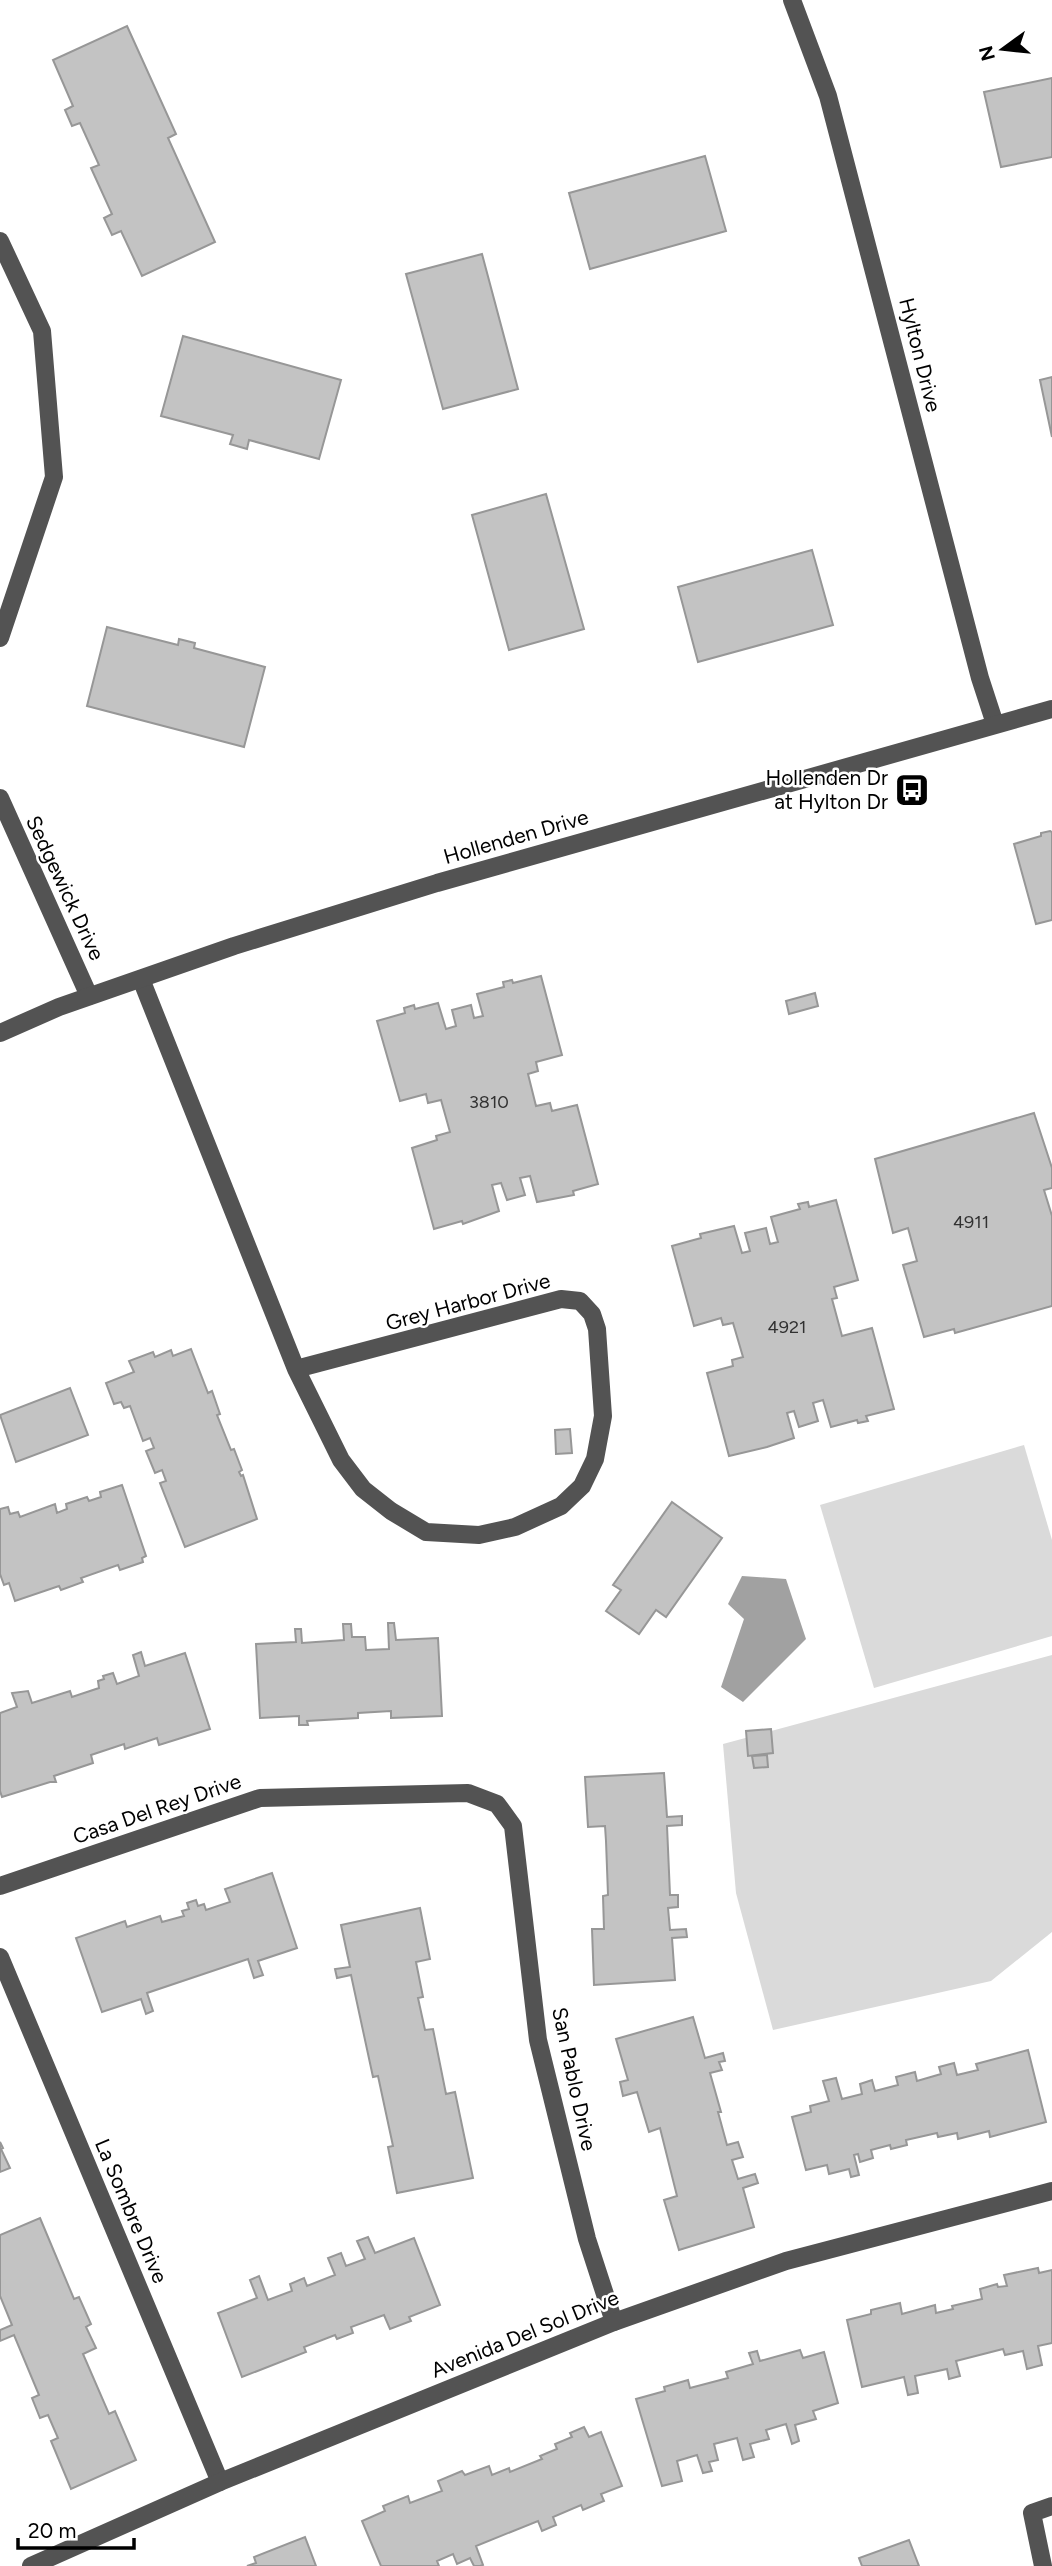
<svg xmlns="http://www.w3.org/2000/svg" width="1052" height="2566" font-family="Figtree,sans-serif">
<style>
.green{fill:#dadada}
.water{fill:#a1a1a1}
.building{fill:#c3c3c3;stroke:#979797;stroke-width:2}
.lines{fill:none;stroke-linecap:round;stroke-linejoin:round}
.minor{stroke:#535353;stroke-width:18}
.labels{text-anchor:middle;stroke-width:5;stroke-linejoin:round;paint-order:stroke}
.number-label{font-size:18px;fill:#313131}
.street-label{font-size:21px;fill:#000;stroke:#fff}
.poi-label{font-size:21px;fill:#000;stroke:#fff;text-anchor:end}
</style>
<rect width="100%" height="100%" fill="#fff"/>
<g class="green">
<path d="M1024 1445 1052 1540V1636L874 1688 820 1505Z"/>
<path d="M1052 1655V1932L991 1981 773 2030 736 1893 723 1744Z"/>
</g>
<path class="water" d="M742 1576 786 1579 806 1639 743 1702 721 1687 744 1619 728 1604Z"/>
<g class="building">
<path d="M127 26 176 134 168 138 215 242 142 276 121 231 112 235 104 218 112 214 91 168 99 165 80 123 72 126 65 110 73 106 53 60Z"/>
<path d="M1052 78V157L1001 167 984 92Z"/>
<path d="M705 156 726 231 590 269 569 193Z"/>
<path d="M482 254 518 389 443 409 406 274Z"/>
<path d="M183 336 341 380 319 459 249 440 247 449 230 444 233 435 161 416Z"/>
<path d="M1052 377V437L1040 380Z"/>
<path d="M546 494 584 629 509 650 472 515Z"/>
<path d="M812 550 833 625 698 662 678 587Z"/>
<path d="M107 627 178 645 179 639 195 643 194 648 265 667 244 747 87 706Z"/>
<path d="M1050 831 1052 832V920L1036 924 1014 844 1041 836V833Z"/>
<path d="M541 976 562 1055 536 1062 538 1071 528 1074 536 1106 550 1103 552 1111 577 1105 598 1184 573 1191 574 1195 537 1202 530 1176 520 1178 525 1195 507 1200 501 1183 492 1185 499 1211 463 1224 462 1221 434 1229 412 1148 437 1140 436 1136 450 1132 441 1100 428 1103 426 1094 400 1101 377 1021 405 1013 404 1008 414 1005 415 1009 438 1003 446 1029 456 1026 452 1010 471 1005 474 1018 483 1016 477 994 504 987 503 982 512 980 513 983Z"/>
<path d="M815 993 818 1006 789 1014 786 1001Z"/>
<path d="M1034 1113 1052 1168V1188L1044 1190 1052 1216V1306L955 1333 954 1329 924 1337 903 1265 917 1261 908 1228 893 1233 875 1159Z"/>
<path d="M836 1200 858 1280 834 1287 837 1298 832 1299 842 1336 872 1328 894 1409 866 1416 868 1421 858 1423 857 1420 831 1427 823 1400 813 1403 818 1421 799 1427 794 1411 787 1413 794 1438 767 1447 729 1456 707 1373 733 1366 732 1360 743 1357 733 1323 723 1325 721 1318 694 1326 672 1246 701 1238 700 1234 734 1226 742 1253 750 1251 745 1233 766 1228 770 1244 778 1242 771 1217 800 1209 798 1204 808 1202 809 1207Z"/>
<path d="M191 1349 208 1393 212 1391 220 1414 217 1415 231 1450 234 1449 242 1470 239 1472 241 1476 243 1475 257 1519 185 1547 160 1483 166 1481 162 1470 155 1473 146 1451 154 1448 150 1438 143 1441 130 1406 124 1408 121 1402 114 1404 106 1383 134 1372 129 1361 153 1352 155 1357 171 1350 173 1356Z"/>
<path d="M70 1388 88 1435 16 1462 0 1415Z"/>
<path d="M570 1429 572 1453 556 1454 555 1430Z"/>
<path d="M122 1485 146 1556 142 1558 143 1562 120 1570 118 1565 81 1578 83 1582 61 1590 59 1586 15 1601 9 1583 4 1585 0 1574V1509L8 1507 10 1514 18 1512 20 1517 55 1504 57 1513 67 1509 66 1504 87 1497 89 1501 101 1497 100 1492Z"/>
<path d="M672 1502 722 1538 666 1617 656 1610 639 1634 606 1611 621 1590 613 1585Z"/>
<path d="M388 1623H394L396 1640 438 1638 442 1716 391 1718V1711L358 1713V1718L307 1721 308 1725H299V1716L260 1718 256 1644 296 1642 295 1629H301L302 1643 344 1640 343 1624H351L352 1637H365L366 1650 389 1649Z"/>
<path d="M141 1652 145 1666 185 1653 210 1729 159 1745 157 1738 125 1749 124 1744 91 1755 93 1763 54 1776 56 1782H50L2 1797 0 1791V1713L17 1707 12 1693 28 1691 32 1703 70 1691 72 1697 99 1688 98 1681 104 1679 103 1676 113 1673 117 1684 139 1676 133 1655Z"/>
<path d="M771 1729 773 1753 748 1756 746 1731Z"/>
<path d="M767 1755 768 1767 754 1768 752 1756Z"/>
<path d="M664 1773 667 1817 682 1816V1825L667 1826 670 1895H678V1907L668 1908 670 1930 686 1929 687 1937 672 1938 675 1980 594 1985 592 1929H604L603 1896 608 1895 606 1841 605 1826 588 1827 585 1777Z"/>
<path d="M272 1873 297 1948 258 1961 263 1975 254 1978 248 1959 147 1993 153 2011 146 2014 141 1999 102 2012 76 1938 125 1921 127 1927 160 1916 162 1922 184 1916 182 1911 189 1909 187 1903 196 1900 198 1906 204 1904 206 1910 230 1902 225 1889Z"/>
<path d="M420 1908 430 1959 416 1962 423 1997 418 1998 425 2030 433 2029 446 2094 455 2092 473 2178 397 2193 388 2147 393 2146 378 2076 373 2077 351 1975 337 1978 335 1969 350 1967 341 1925Z"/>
<path d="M693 2017 705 2058 723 2053 725 2061 719 2062 722 2070 710 2073 721 2112H718L727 2145 738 2142 743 2157 732 2160 738 2179 755 2174 758 2183 743 2188 754 2227 679 2250 664 2200 677 2196 660 2128 649 2132 637 2092 623 2096 620 2082 628 2080 616 2039Z"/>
<path d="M1028 2050 1046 2122 990 2137 989 2131 958 2139 957 2133 938 2137 937 2133 906 2140 907 2145 891 2149 890 2145 871 2150 873 2158 860 2162 858 2154 854 2155 859 2175 851 2177 849 2169 829 2174 827 2165 806 2170 792 2117 811 2112 810 2106 829 2101 823 2081 836 2078 842 2099 862 2094 860 2084 872 2080 875 2091 898 2085 896 2077 915 2072 917 2081 941 2074 939 2067 954 2063 957 2075 978 2070 976 2064Z"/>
<path d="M0 2142 3 2148 1 2149 10 2168 0 2172Z"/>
<path d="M40 2218 74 2299 79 2297 91 2324 86 2327 96 2348 83 2354 109 2414 115 2411 136 2460 71 2489 51 2441 58 2438 48 2415 40 2418 32 2398 39 2395 14 2335 0 2341V2330L12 2325 0 2296V2235Z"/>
<path d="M368 2237 375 2253 414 2238 440 2305 409 2317 411 2321 390 2329 384 2315 351 2327 353 2333 337 2339 335 2335 304 2347 306 2352 242 2377 218 2313 257 2298 250 2280 259 2276 268 2300 292 2291 290 2284 304 2278 307 2286 335 2275 328 2258 341 2253 346 2266 365 2259 357 2241Z"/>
<path d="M1038 2268 1039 2273 1052 2270V2343L1038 2346 1042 2365 1027 2369 1023 2351 1005 2355 1003 2349 956 2361 960 2376 949 2379 947 2369 915 2376 918 2393 908 2395 904 2377 862 2387 847 2320 871 2314V2310L900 2303 902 2314 935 2305 936 2313 953 2309 952 2306 982 2299 980 2289 997 2284 998 2287 1007 2286 1004 2275Z"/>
<path d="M800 2350 803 2358 824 2352 838 2403 813 2411 816 2419 795 2425 799 2441 792 2444 786 2424 766 2430 769 2439 750 2444 754 2457 743 2460 737 2438 714 2444 718 2460 709 2462 712 2471 703 2473 697 2455 677 2461 682 2481 662 2486 636 2399 665 2391 664 2387 688 2380 690 2388 728 2378 726 2372 753 2364 749 2353 757 2351 760 2361Z"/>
<path d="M584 2427 589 2437 601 2432 622 2486 601 2494 604 2501 583 2510 581 2505 553 2517 556 2525 542 2531 538 2521 476 2546 483 2565 480 2566H474L470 2558 457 2564 453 2554 437 2561 439 2566H381L362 2521 385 2511 383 2506 408 2496 410 2503 442 2491 438 2481 462 2471 465 2475 489 2466 492 2475 509 2468 510 2472 542 2459 540 2456 557 2449 555 2444 572 2437 570 2433Z"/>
<path d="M305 2537 316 2566H247L256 2563 254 2557Z"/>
<path d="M909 2540 919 2566H862L859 2558Z"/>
</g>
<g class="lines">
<g class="minor">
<path d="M792 0 828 96 980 678 995 724"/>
<path d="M0 241 42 331 54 477 0 638"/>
<path d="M0 798 89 996"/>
<path d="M141 979 296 1369 341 1460 363 1489 391 1511 426 1532 479 1535 515 1527 561 1506 582 1486 595 1459 603 1416 597 1329 592 1314 580 1301 561 1299 296 1369"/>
<path d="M0 1033 59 1007 234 946 437 883 1052 709"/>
<path d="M0 1886 260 1798 468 1793 497 1804 513 1826 538 2040 587 2239 614 2322"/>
<path d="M0 1957 220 2482"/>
<path d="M31 2566 220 2482 614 2322 786 2261 1052 2191"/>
<path d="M1043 2566 1032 2513 1052 2506"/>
</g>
</g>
<defs>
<g id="bus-square" transform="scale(1.75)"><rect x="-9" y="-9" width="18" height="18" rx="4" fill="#000" stroke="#fff"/><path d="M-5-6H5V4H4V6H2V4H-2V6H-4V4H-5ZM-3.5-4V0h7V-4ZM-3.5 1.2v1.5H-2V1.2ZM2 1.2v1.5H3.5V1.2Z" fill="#fff"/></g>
</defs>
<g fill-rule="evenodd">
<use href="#bus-square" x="912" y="790"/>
</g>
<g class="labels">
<g class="number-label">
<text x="489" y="1108">3810</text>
<text x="971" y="1228">4911</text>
<text x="787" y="1333">4921</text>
</g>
<g class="street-label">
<text transform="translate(920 355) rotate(76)" y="7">Hylton Drive</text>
<text transform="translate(516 837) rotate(-16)" y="7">Hollenden Drive</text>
<text transform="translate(65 888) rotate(65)" y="7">Sedgewick Drive</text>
<text transform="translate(468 1302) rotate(-15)" y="7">Grey Harbor Drive</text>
<text transform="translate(157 1809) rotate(-19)" y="7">Casa Del Rey Drive</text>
<text transform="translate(574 2079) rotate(78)" y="7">San Pablo Drive</text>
<text transform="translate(131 2211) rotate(67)" y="7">La Sombre Drive</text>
<text transform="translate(525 2334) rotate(-22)" y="7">Avenida Del Sol Drive</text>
</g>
<g class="poi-label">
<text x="888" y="785">Hollenden Dr<tspan x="888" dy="24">at Hylton Dr</tspan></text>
</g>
</g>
<g transform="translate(1003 49) rotate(255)" stroke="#ffffff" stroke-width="5" paint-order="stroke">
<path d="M0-5L12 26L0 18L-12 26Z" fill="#000000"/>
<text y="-10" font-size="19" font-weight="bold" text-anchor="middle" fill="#000000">N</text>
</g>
<path d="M18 2538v10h116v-10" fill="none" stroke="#000000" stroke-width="3.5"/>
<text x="28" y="2538" font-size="21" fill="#000000" stroke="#ffffff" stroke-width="5" paint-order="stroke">20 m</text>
</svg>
